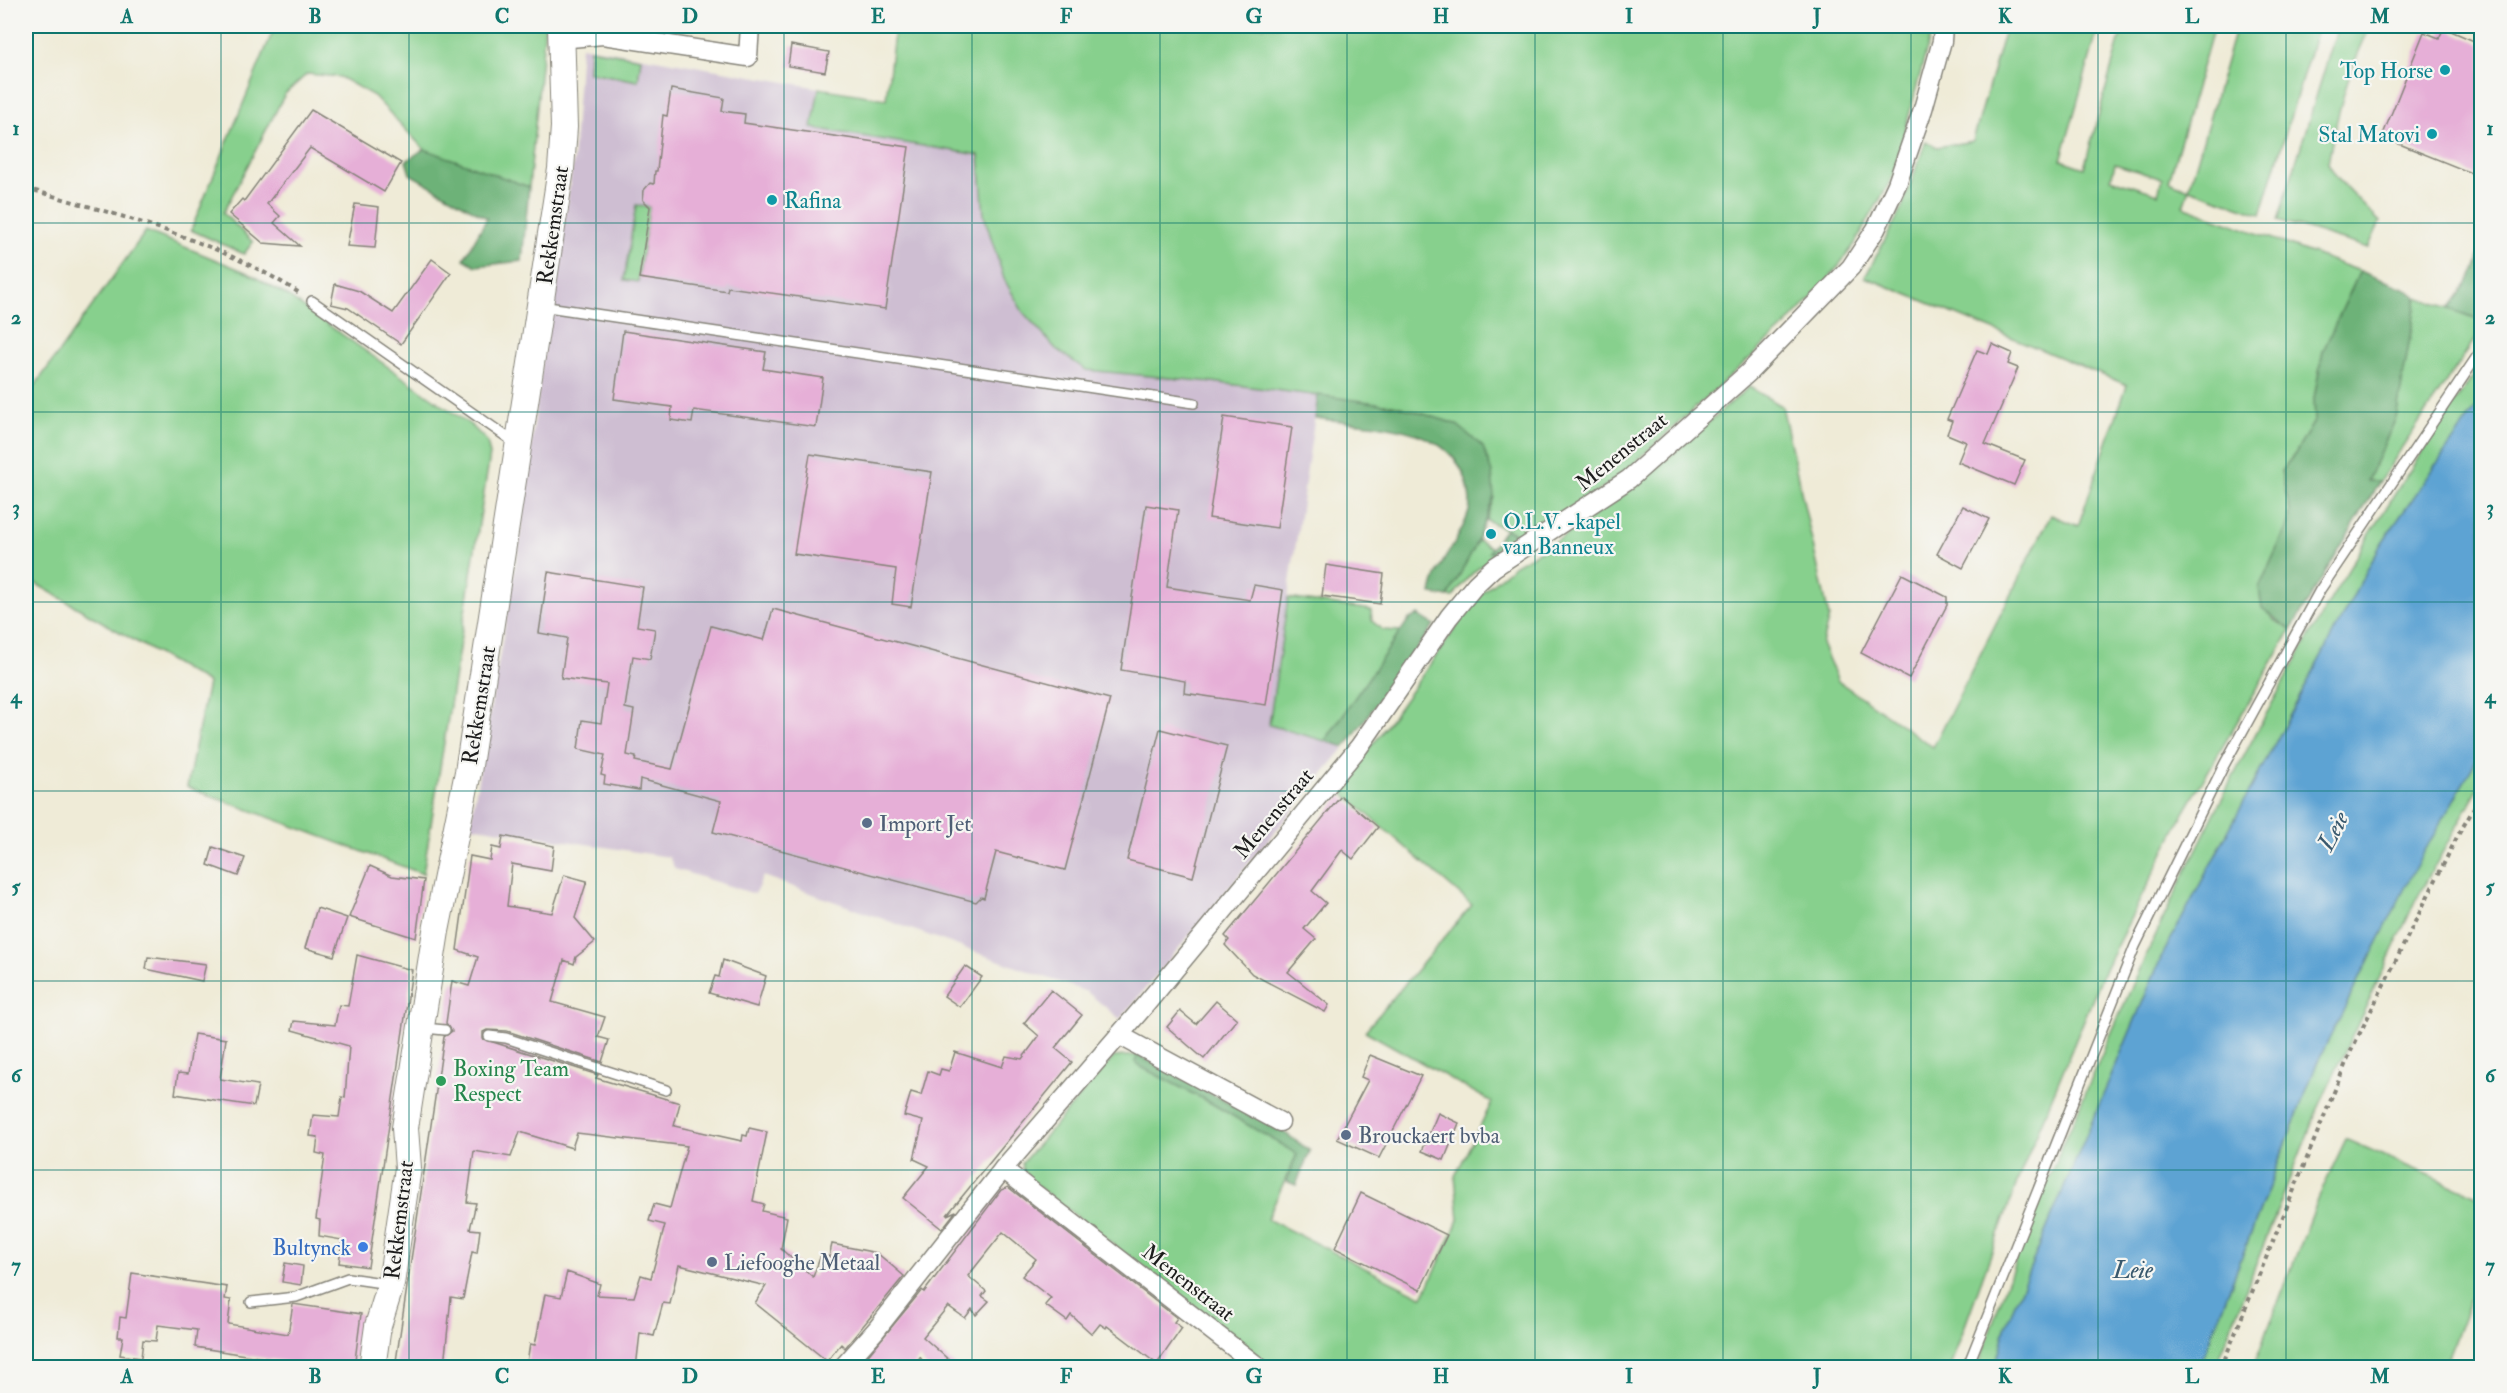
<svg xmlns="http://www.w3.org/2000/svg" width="2507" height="1393" font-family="'IM FELL Double Pica',serif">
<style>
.industrial{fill:#cebed2}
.green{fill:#87d08d;stroke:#527654;stroke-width:1.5;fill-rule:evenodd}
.forest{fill:#6db278;stroke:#44674a;stroke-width:1.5}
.water{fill:#5da3d3;stroke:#3c6078;stroke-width:1.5}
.building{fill:#e6afd7}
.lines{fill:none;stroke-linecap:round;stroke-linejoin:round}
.lane-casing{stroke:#86847a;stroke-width:12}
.street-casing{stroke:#86847a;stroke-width:21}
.secondary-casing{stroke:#86847a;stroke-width:28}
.path{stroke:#86847a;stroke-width:4;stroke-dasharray:4.5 4.5;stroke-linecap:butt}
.lane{stroke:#fff;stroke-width:9}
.street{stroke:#fff;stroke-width:18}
.secondary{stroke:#fff;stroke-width:26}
.grid{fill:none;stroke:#0f766e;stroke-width:1.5;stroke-opacity:0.55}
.culture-dot{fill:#0f9aa8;stroke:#f6f6f2;stroke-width:2}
.service-dot{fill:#5c6f8a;stroke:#f6f6f2;stroke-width:2}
.leisure-dot{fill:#2e9e5b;stroke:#f6f6f2;stroke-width:2}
.shop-dot{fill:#3f7fe0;stroke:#f6f6f2;stroke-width:2}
.labels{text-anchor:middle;stroke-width:4.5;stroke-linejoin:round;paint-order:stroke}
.culture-label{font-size:22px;fill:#0d838f;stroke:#f6f6f2;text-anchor:end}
.street-label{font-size:22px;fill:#1c1c1c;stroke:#f6f6f2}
.service-label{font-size:22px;fill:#4e5e75;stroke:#f6f6f2;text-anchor:start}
.leisure-label{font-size:22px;fill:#27864d;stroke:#f6f6f2;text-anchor:start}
.shop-label{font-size:22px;fill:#366cbe;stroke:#f6f6f2;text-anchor:end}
.water-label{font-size:24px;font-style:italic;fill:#39596e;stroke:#f6f6f2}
.neatline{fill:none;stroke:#0f766e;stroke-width:2}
.grid-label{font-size:20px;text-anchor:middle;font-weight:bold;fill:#0f766e}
</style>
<rect width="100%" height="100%" fill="#f6f6f2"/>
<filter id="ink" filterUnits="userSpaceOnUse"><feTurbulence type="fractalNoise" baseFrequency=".0167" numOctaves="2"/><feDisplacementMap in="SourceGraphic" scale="12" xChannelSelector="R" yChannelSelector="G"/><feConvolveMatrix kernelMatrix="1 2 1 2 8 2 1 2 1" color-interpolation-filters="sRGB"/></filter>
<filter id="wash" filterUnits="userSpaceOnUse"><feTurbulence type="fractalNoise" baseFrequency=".008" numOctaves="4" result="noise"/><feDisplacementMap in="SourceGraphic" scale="24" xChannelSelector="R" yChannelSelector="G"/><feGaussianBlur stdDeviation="1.35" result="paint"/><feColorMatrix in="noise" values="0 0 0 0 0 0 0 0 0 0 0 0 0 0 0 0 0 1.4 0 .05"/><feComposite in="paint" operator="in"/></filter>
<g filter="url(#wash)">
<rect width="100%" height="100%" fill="#efebd7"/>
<path class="industrial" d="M581 46 819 88 813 128 979 155V163L1023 312 1056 349 1086 370 1212 382 1318 395 1269 724 1345 747 1120 1019 1087 992 763 876 755 894 675 869 669 857 470 826 518 551 541 369 573 163Z"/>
<g class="green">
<path d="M275 26H545L529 187 424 149 374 96 340 77 307 74 285 94 223 213 253 242 244 254 191 230Z"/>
<path d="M895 26H1933L1892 178 1854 245 1825 284 1784 327 1630 467 1596 493 1522 537 1486 520 1494 497 1456 424 1398 406 1212 382 1086 370 1056 349 1023 312 1004 279 984 215 979 155 812 128 819 88 886 99Z"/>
<path d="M2006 26H2099L2061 160 2084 168 2123 26H2214L2169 181 2189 189 2236 26H2318L2261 214 2189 189 2183 206 2360 271 2323 351 2314 398 2315 420 2295 454 2281 471 2290 510 2289 522 2259 588 2273 619 2291 630 2185 811 2106 967 2019 1177 1950 1367H1272L1032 1182 1024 1173 1022 1163 1114 1057 1138 1055 1141 1067 1211 1103 1297 1154 1267 1219 1423 1297 1459 1219 1455 1176 1492 1102 1365 1031 1472 905 1336 787 1377 739 1479 595 1515 565 1554 543 1636 486 1749 387 1782 406 1829 617 1822 644 1838 681 1933 747 2051 515 2078 526 2127 385 1865 277 1901 210 1926 141 1937 147 1973 141ZM2115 164 2162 179 2158 194 2111 179Z"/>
<path d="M2338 26H2371C2348 69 2337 115 2328 163L2337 178 2380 222 2368 248 2278 220Z"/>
<path d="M590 49 641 58 638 81 589 72Z"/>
<path d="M636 205 650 207 638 282 624 280Z"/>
<path d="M146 231 248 273 286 295 472 426 487 441 490 455 423 874 187 787 208 683 26 578V398Z"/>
<path d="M2417 297 2477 319 2481 313V330L2380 481H2367L2396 418Z"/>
<path d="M2481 365V401L2381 544 2162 956 2006 1325 1995 1367 1978 1368C2009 1267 2052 1170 2094 1073 2200 825 2325 586 2481 365Z"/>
<path d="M1478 540 1492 548 1489 552 1497 555C1478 566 1465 579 1453 597H1448Z"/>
<path d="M1288 598 1371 610 1372 621 1383 630 1401 631 1325 741 1269 725Z"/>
<path d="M2481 752V783L2416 900 2317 1111 2215 1367 2199 1368 2317 1063 2415 868Z"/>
<path d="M2346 1139 2481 1198V1271L2444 1367H2253L2323 1187Z"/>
</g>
<g class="forest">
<path d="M424 149 529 187 522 261 476 266 464 259 487 218 410 174 406 161Z"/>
<path d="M2481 227 2482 313 2478 319 2449 309C2467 281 2486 268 2478 231Z"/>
<path d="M2360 271 2406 289 2417 297 2396 418 2367 481H2380L2291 630 2262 608 2259 588 2289 522 2290 510 2281 471 2295 454 2315 420 2314 398 2323 351Z"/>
<path d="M1318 395 1398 406 1456 424 1483 447 1492 473 1494 497 1474 548 1448 597 1431 594C1435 564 1461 541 1469 511 1471 502 1469 488 1466 480 1446 421 1366 426 1315 418Z"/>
<path d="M1505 529 1522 537 1502 554 1489 552Z"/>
<path d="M1418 615 1434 625 1345 747 1325 741 1409 619Z"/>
<path d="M1138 1055 1285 1133 1310 1151 1296 1185 1286 1181 1297 1154 1211 1103 1141 1067 1135 1061Z"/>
</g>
<path class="water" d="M2481 401V752L2415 868 2317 1063 2199 1367H1995L2006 1325 2162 956 2381 544Z"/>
<g id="blocks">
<g class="building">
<path d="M2444 28 2481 44V177L2382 137 2424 32 2439 38Z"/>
<path d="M791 45 829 52 825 72 788 66Z"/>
<path d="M671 89 724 98 722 111 745 114 744 123 909 147 885 309 728 287 727 291 639 278 650 207 643 200 644 190 650 183 654 184 655 171H657L663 115 667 116Z"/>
<path d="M311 110 401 163 384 192 310 148 267 204 280 216 274 223 300 246 263 243 229 214 242 199 244 201Z"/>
<path d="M355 204 379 207 375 248 347 246Z"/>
<path d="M432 259 451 273 401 344 348 308 331 304 335 284 359 291 393 313Z"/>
<path d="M623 331 766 352 763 369 823 378 816 427 694 410 692 423 671 420 672 407 614 399Z"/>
<path d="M1992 344 2012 353 2008 364 2018 368 1985 444 2025 460 2014 485 1958 462 1966 442 1947 434 1952 421 1947 419 1977 350 1988 354Z"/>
<path d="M1224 417 1292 427 1277 528 1209 518Z"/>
<path d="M810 454 932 472 911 607 892 604 896 569 794 554Z"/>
<path d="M1146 505 1178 510 1167 587 1250 600 1254 585 1283 590 1266 705 1184 693 1185 681 1121 670Z"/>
<path d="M1963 506 1989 519 1963 568 1937 554Z"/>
<path d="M1326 565 1384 574 1380 604 1322 596Z"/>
<path d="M548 572 643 587 637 626 655 629 650 659 633 656 625 708 634 710 627 755 636 757 635 761 672 769 711 626 764 640 773 609 1110 699 1065 870 996 852 984 898 981 897 976 902 713 832 721 801 640 779 639 790 604 784 605 776 601 775 605 755 578 749 582 720 601 723 607 684 561 678 567 638 539 633Z"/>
<path d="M1902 574 1947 597V605L1909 678 1861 653Z"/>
<path d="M1160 729 1227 746 1193 877 1127 860Z"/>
<path d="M1341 796 1378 827 1353 859 1342 850 1312 891 1326 903 1304 929 1316 939 1288 972 1329 1005 1325 1012 1252 974 1225 945 1229 940 1225 936Z"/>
<path d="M503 836 554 846 551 871 512 864 507 906 552 913 564 875 587 881 575 918 595 942 576 957 574 964 564 960 552 1002 605 1017 598 1037 609 1040 602 1062 507 1031 487 1030 483 1032V1039L598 1075 596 1078 680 1103 674 1126 742 1141 743 1135 747 1136 749 1128 767 1132 753 1201 764 1204 762 1211 787 1217 781 1249 813 1277 821 1255 829 1257 832 1244 877 1253 904 1276 845 1348 841 1344 827 1361 755 1303 766 1286 679 1265 670 1304 663 1303 654 1336 640 1333 636 1368H526L530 1344 535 1345 545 1294 561 1297 567 1272 600 1284 597 1295 634 1297 641 1275 651 1278 665 1225 649 1221 654 1204 670 1208 687 1146 577 1133 572 1148 520 1132 511 1157 474 1151 467 1202 476 1203 470 1229 480 1230 477 1253 472 1252 463 1299 451 1297 444 1366 426 1364 425 1368H395L444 1037 452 1031 446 1023 452 981 469 986 478 957 457 950 470 856 490 860 492 847 501 849Z"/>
<path d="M213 847 245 858 238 876 208 865Z"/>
<path d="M370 866 392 876 424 880 416 938 349 917Z"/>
<path d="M317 908 347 918 334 956 305 948Z"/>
<path d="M357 955 412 970 368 1267 339 1263 342 1240 319 1236 320 1220 316 1219 325 1155 316 1153 318 1137 310 1136 313 1115 339 1117 342 1097 345 1098 349 1046 292 1030 294 1021 335 1025 339 1005 348 1006Z"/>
<path d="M148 957 206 964 202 981 146 969Z"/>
<path d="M723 960 766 976 757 1007 709 993 715 976 719 977Z"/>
<path d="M965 966 982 977 960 1007 944 996Z"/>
<path d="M1051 990 1082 1015 1055 1048 1072 1062 947 1215 956 1211 942 1229 903 1198 929 1166 914 1159 923 1121 904 1116 911 1092 921 1095 928 1071 939 1075 941 1069 949 1071 955 1052 1002 1067 1006 1056 1022 1059 1039 1036 1024 1023Z"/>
<path d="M1216 1001 1237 1019 1204 1059 1167 1027 1180 1011 1196 1024Z"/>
<path d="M194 1034 226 1039 220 1079 258 1085 254 1106 175 1094 178 1073 188 1074Z"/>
<path d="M1370 1055 1421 1076 1379 1158 1337 1139 1368 1080 1361 1077Z"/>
<path d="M1438 1113 1459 1123 1444 1160 1422 1151Z"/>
<path d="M1008 1187 1177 1318 1174 1322 1182 1328 1157 1364 1107 1326 1106 1328 1100 1324 1092 1334 1071 1315 1067 1321 1045 1305 1051 1298 1022 1276 1036 1259 1003 1232 968 1276 986 1291 982 1296 989 1301 976 1315 972 1309 965 1318 948 1306 923 1337 958 1368H927L920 1357 911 1368H865L861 1364 922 1290 924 1292 1001 1190Z"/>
<path d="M1361 1193 1447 1235 1420 1290 1335 1248Z"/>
<path d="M285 1263 303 1266 301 1285 282 1282Z"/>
<path d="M132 1273 227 1287 225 1299 231 1300 228 1324 288 1334 293 1304 361 1314 354 1368H327L195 1347 197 1330 158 1325 156 1341 143 1340 141 1358 120 1355 123 1337H118L120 1317 126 1318Z"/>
</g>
</g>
</g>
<g filter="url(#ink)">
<use href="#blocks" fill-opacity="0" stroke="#86847a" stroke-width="1.5"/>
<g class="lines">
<g class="lane-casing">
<g id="lane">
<path d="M312 301 517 444"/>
<path d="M541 306 1194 403"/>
<path d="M424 1028 445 1030"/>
<path d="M489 1036 506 1038 666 1090"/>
<path d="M251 1302 296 1297 348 1278 389 1284"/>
<path d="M1967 1368 2135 946 2224 765 2320 590 2482 349"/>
</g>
</g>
<g class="street-casing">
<g id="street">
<path d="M560 39 603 35 748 57 750 26"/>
<path d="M1119 1035 1280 1122"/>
<path d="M1003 1169 1260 1368"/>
<path d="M842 1368 876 1330 1003 1169 1146 1004 1359 747 1449 617 1476 584 1493 568 1629 479 1748 373 1851 267 1876 229 1897 184 1923 109 1942 41 1943 26"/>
</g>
</g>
<g class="secondary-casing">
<path id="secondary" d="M372 1368 378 1326 391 1284 408 1168 405 1128 436 931 468 772 561 169 564 127 561 26"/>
</g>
<g class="path">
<path d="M26 188C120 216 218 240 301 294"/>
<path d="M2221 1368 2350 1053 2458 835 2482 795"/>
</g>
<use href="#lane" class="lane"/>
<use href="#street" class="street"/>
<use href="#secondary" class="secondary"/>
</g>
</g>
<path class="grid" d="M221 26V1368M409 26V1368M596 26V1368M784 26V1368M972 26V1368M1160 26V1368M1347 26V1368M1535 26V1368M1723 26V1368M1911 26V1368M2098 26V1368M2286 26V1368M26 223H2482M26 412H2482M26 602H2482M26 791H2482M26 981H2482M26 1170H2482"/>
<g class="culture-dot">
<circle cx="2445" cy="70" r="6"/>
<circle cx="2432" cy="134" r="6"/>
<circle cx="772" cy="200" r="6"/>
<circle cx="1491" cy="534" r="6"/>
</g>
<g class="service-dot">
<circle cx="867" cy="823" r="6"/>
<circle cx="1346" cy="1135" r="6"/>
<circle cx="712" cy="1262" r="6"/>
</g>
<circle class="leisure-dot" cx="441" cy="1081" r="6"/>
<circle class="shop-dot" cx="363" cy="1247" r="6"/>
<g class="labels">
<g class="culture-label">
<text x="2433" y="78">Top Horse</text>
<text x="2420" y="142">Stal Matovi</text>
<text x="784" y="208" text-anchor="start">Rafina</text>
<text x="1503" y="529" text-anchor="start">O.L.V. -kapel<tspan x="1503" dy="25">van Banneux</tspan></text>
</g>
<g class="street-label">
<text transform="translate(552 225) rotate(-82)" y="8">Rekkemstraat</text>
<text transform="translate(1621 451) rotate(-39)" y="8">Menenstraat</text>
<text transform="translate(478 705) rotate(-81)" y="8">Rekkemstraat</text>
<text transform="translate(1273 813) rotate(-50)" y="8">Menenstraat</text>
<text transform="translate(398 1220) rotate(-83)" y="8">Rekkemstraat</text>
<text transform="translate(1189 1282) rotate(38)" y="8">Menenstraat</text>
</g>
<g class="service-label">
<text x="879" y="831">Import Jet</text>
<text x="1358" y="1143">Brouckaert bvba</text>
<text x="724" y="1270">Liefooghe Metaal</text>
</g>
<g class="leisure-label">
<text x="453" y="1076">Boxing Team<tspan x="453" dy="25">Respect</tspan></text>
</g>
<g class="shop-label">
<text x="351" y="1255">Bultynck</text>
</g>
<g class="water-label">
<text transform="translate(2333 831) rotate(-63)" y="8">Leie</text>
<text x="2133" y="1278">Leie</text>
</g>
</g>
<rect width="2507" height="1393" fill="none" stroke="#f6f6f2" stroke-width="66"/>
<rect x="33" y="33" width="2441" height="1327" class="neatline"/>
<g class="grid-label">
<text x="127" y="23">A</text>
<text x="315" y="23">B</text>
<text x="502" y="23">C</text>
<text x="690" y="23">D</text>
<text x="878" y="23">E</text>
<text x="1066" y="23">F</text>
<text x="1254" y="23">G</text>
<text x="1441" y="23">H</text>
<text x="1629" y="23">I</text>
<text x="1817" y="23">J</text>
<text x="2005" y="23">K</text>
<text x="2192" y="23">L</text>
<text x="2380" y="23">M</text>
<text x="16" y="135">1</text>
<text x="2490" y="135">1</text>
<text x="16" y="324">2</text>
<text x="2490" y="324">2</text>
<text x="16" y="514">3</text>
<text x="2490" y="514">3</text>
<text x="16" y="703">4</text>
<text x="2490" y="703">4</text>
<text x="16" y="893">5</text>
<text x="2490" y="893">5</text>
<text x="16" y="1082">6</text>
<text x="2490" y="1082">6</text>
<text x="16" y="1272">7</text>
<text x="2490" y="1272">7</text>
<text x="127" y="1383">A</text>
<text x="315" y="1383">B</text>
<text x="502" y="1383">C</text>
<text x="690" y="1383">D</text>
<text x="878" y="1383">E</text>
<text x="1066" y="1383">F</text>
<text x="1254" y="1383">G</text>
<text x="1441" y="1383">H</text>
<text x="1629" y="1383">I</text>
<text x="1817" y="1383">J</text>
<text x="2005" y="1383">K</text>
<text x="2192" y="1383">L</text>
<text x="2380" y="1383">M</text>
</g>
</svg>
